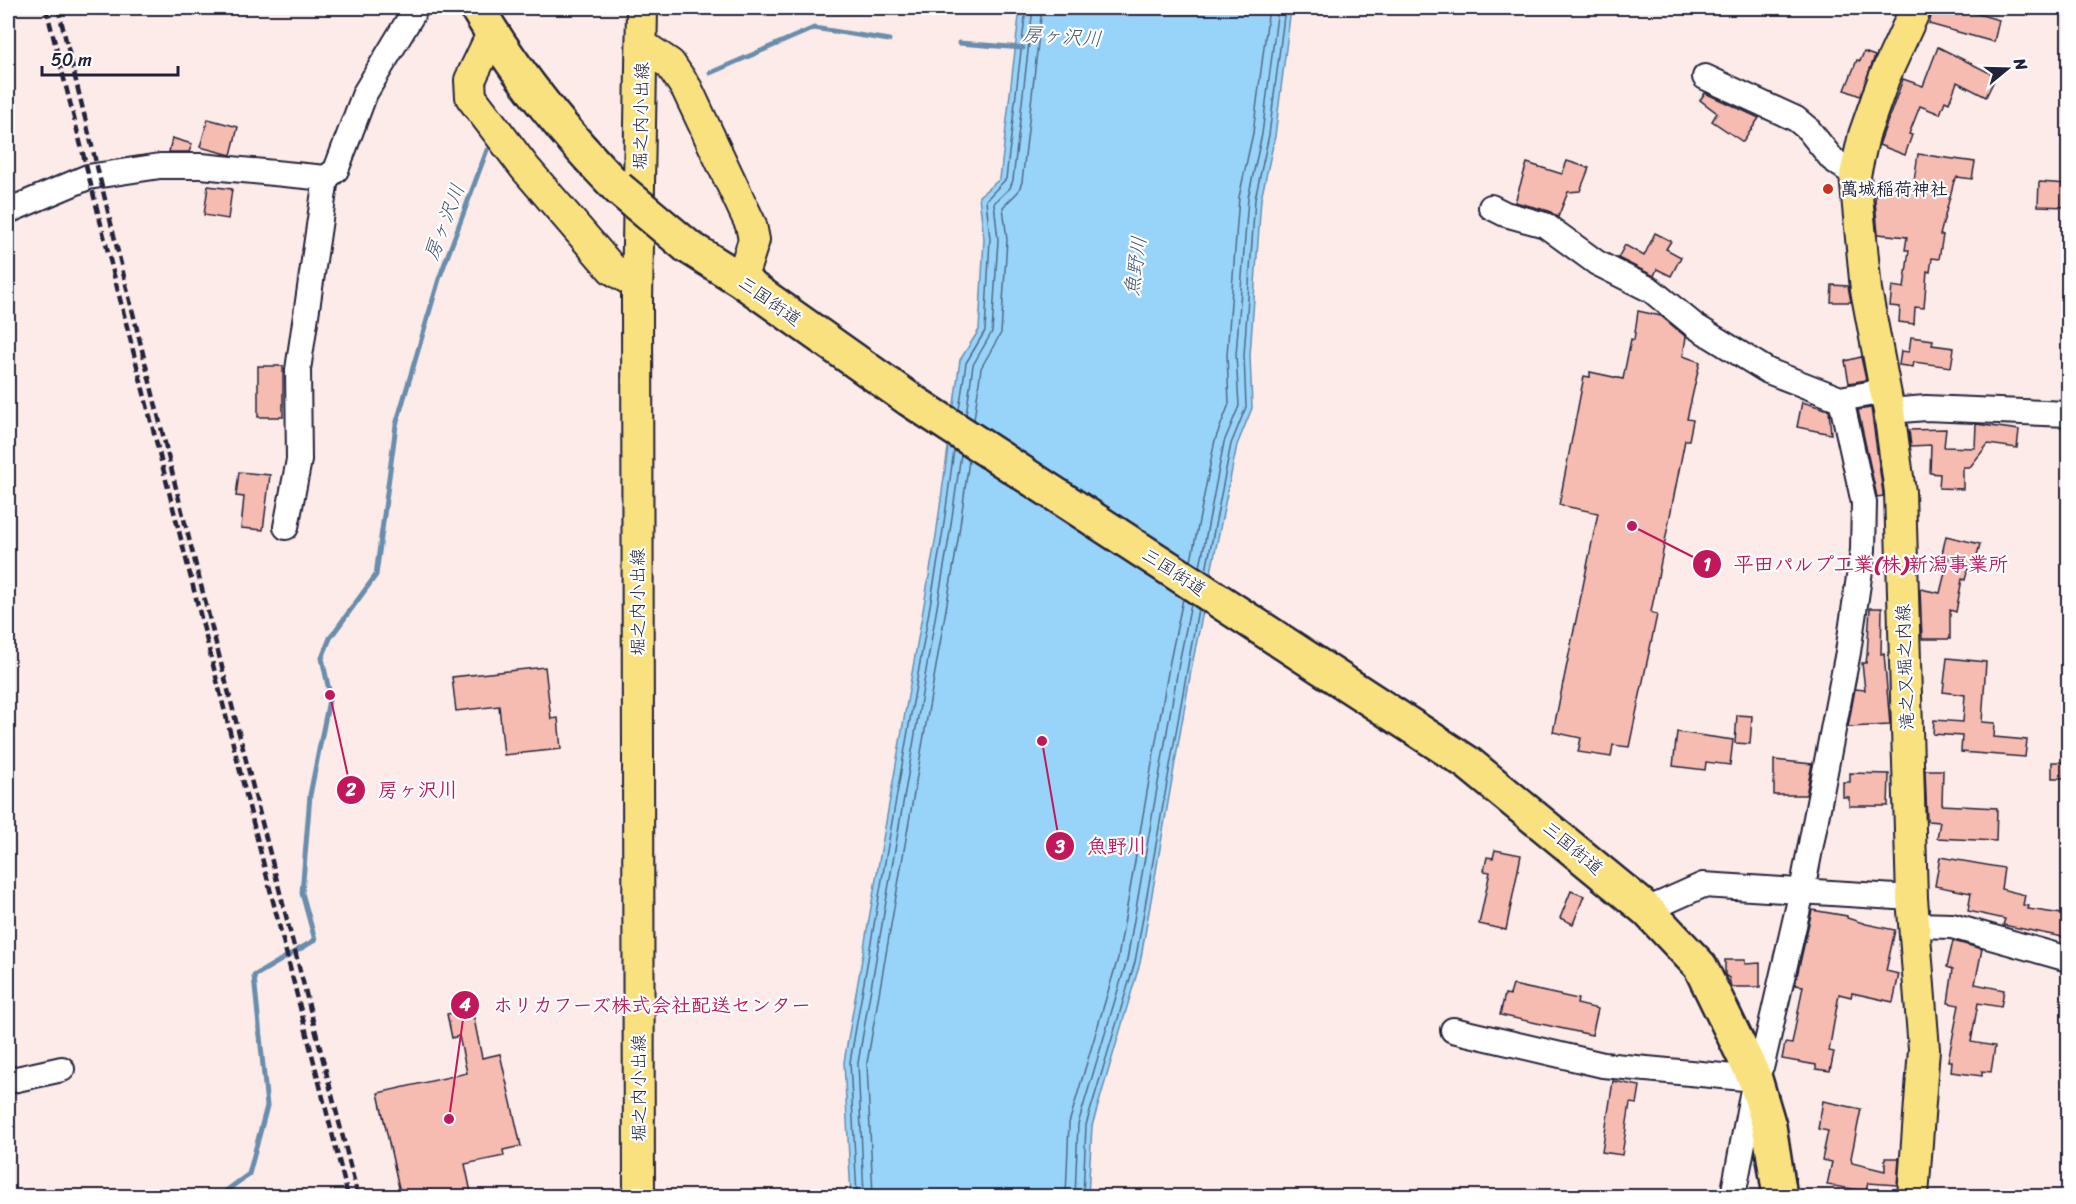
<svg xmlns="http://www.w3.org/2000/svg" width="2076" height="1204" font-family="Sriracha,'Klee One',sans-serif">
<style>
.water{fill:#98d4f9;stroke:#698dad;stroke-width:1.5}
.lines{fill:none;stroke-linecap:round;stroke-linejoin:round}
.shore{stroke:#516987;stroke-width:1.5}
.stream{stroke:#698dad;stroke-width:5}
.building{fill:#f6bbb1;stroke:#22223b;stroke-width:1.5}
.minor-casing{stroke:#22223b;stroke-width:28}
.major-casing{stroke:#22223b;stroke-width:34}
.highway-casing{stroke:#22223b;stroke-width:38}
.minor{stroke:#fff;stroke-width:24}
.major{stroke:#fae180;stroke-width:30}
.highway{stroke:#fae180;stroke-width:33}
.rail{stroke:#22223b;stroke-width:4.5;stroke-dasharray:9 4.5;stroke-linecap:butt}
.highway-bridge-casing{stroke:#22223b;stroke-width:38;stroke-linecap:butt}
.highway-bridge{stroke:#fae180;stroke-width:33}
.poi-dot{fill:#c8321e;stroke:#fff;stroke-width:2}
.labels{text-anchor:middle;stroke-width:4.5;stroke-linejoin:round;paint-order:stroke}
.street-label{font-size:18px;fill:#22223b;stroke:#fff}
.poi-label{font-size:18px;font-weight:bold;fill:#22223b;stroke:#fff;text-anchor:start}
.water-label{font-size:20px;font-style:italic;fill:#455774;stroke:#fff}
.leader{fill:none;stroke:#c2185b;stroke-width:2}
.callout-dot{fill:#c2185b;stroke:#fff;stroke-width:2}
.mark-label{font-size:18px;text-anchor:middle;font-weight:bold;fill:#fff}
.callout-label{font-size:20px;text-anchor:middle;font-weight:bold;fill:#c2185b;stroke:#fff;stroke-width:4.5;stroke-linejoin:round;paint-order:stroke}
</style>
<rect width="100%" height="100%" fill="#fcebe8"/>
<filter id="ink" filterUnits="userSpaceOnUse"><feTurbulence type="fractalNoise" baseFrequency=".0167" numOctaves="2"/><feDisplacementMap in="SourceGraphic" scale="12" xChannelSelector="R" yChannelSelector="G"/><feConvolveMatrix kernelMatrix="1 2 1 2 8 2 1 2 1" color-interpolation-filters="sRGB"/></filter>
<g filter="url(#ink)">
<path class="water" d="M1020 8H1291L1275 136 1261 199 1250 355 1252 408 1237 445 1192 665 1140 963 1092 1126 1088 1196H851L844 1062 936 536 960 360 979 330 984 239 979 196 1000 179Z"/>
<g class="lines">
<g class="shore">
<path d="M959 410 966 363 985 331 990 239 986 200 1006 179 1026 8"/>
<path d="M966 415 973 365 992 332 998 240 994 203 1010 188 1013 180 1033 8"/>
<path d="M974 420 981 368 1001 333 1007 240 1003 207 1018 192 1022 182 1042 8"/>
<path d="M1191 561 1215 440 1229 404 1227 355 1239 197 1253 133 1269 8"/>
<path d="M1200 567 1224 442 1239 406 1236 355 1248 198 1262 134 1278 8"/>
<path d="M1206 571 1231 444 1246 407 1244 355 1255 199 1269 135 1285 8"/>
<path d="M857 1196 850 1062 942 537 954 450"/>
<path d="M864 1196 858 1063 949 538 961 454"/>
<path d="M873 1196 867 1063 958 540 969 460"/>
<path d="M1066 1196 1069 1123 1118 958 1170 661 1183 599"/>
<path d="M1075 1196 1078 1124 1127 960 1179 663 1191 604"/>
<path d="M1083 1196 1086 1125 1135 962 1198 609"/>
</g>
<g class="stream">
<path d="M959 43 1023 48"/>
<path d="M710 73 814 28 889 40"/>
<path d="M219 1196 249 1174 267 1106 254 976 315 940 302 893 310 795 330 695 322 658 330 638 376 575 396 425 439 279 487 150"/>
</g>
</g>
<g class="building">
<path d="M1933 8H1957L1999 20 1994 42 1929 24Z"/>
<path d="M1938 47 1996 76 1986 97 1957 82 1949 103 1945 101 1940 114 1920 106 1909 134 1912 135 1905 155 1879 145 1903 79 1923 86Z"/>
<path d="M1864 52 1875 56 1860 96 1845 90 1857 60 1860 61Z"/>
<path d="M1705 93 1759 118 1743 142 1712 121 1717 113 1700 100Z"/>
<path d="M208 119 238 127 231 155 200 147Z"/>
<path d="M172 138 192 144 189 152H169Z"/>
<path d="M1918 154 1975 162 1972 179 1957 177 1954 181 1940 235H1943L1939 259 1932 258 1930 272 1927 271 1924 308 1915 307 1914 324 1899 322 1900 307 1890 306 1892 286 1904 288 1909 250H1905L1907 237 1878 234 1875 201 1877 183 1913 188Z"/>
<path d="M1567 161 1589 168 1580 191 1568 192 1558 217 1549 211 1515 202 1527 163 1562 174Z"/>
<path d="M2039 182 2068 184V207L2038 206Z"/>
<path d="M208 186 232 189 228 219 204 215Z"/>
<path d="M1655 233 1671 241 1666 249 1681 257 1671 276 1657 269 1654 276 1618 258 1625 245 1644 256Z"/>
<path d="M1832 285 1848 286 1851 302H1831Z"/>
<path d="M1638 311 1661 316 1686 337 1683 356 1700 362 1687 419 1693 420 1689 440H1685L1651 612 1657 615 1629 747 1613 745 1611 757 1578 752 1581 738 1553 732 1598 513 1559 505 1584 376 1590 377V372L1623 379 1631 339 1634 340Z"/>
<path d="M1911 337 1933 340 1932 345 1954 348 1951 367 1914 362 1913 367 1899 365 1901 351 1909 352Z"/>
<path d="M1861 357 1866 380 1849 383 1845 361Z"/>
<rect x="258" y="366" width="25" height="51"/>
<path d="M1802 402 1829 410 1831 434 1797 427Z"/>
<path d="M1871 408 1883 493V496L1877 497 1858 410Z"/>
<path d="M1976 424 2019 430 2017 448 1988 444 1970 467H1963V489L1939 488 1940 474 1930 473 1931 445 1911 446 1909 430 1946 429 1944 447 1975 448Z"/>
<path d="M239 472 270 475 263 530 241 528 244 497 236 496Z"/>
<path d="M1946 536 1980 544 1974 567 1969 565 1965 580 1962 579 1956 612 1950 610V639H1922L1920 589 1940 593 1949 556 1942 554Z"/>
<path d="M1870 608H1882L1881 654 1884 653 1890 725 1848 727 1855 689 1865 690 1862 663H1866L1867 655Z"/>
<path d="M1947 658 1986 662 1982 722 1995 723 1994 737 2027 740 2025 757 1961 752 1962 736 1933 734 1934 720 1963 722 1965 695 1943 692Z"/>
<path d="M545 667 551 719 558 718 561 749 504 755 499 706 456 711 452 677Z"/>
<path d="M1737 715 1752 716 1750 744 1735 743Z"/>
<path d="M1677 732 1733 740 1730 765 1706 762 1705 770 1673 766Z"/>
<path d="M1774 760 1812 764 1806 795H1774Z"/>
<rect x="2052" y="762" width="16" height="16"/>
<path d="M1925 770H1943L1942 805 1997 808 1996 841 1937 838 1940 822 1927 821Z"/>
<path d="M1850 773 1889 774 1888 806H1849V797H1843V782H1850Z"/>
<path d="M1495 850 1521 855 1506 930 1479 924 1490 872 1484 871 1487 857 1493 858Z"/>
<path d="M1940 857 2004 868 2001 889 2025 895 2023 905 2029 906 2028 909 2068 915V938L2003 925 2005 919 1968 911 1971 893 1935 886Z"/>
<path d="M1571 891 1584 896 1573 924 1560 918Z"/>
<path d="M1812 910 1847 916V918L1866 924 1895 930 1886 971 1899 974 1893 1002 1852 993 1851 997 1839 994 1829 1051 1834 1052 1830 1071 1816 1069V1065L1782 1059 1785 1043 1792 1044 1803 986 1795 985Z"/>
<path d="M1953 941 1982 949 1975 984 2004 990 2001 1007 1978 1003 1971 1042 1995 1046 1991 1072 1982 1071V1076L1951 1072 1952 1061H1948L1959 1005 1948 1003 1953 969 1947 967Z"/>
<path d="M1725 960H1745V964L1760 963V987H1731L1729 978 1725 975Z"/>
<path d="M1513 985 1578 999 1577 1004 1598 1009 1592 1035 1500 1015 1505 994 1510 995Z"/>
<path d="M472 1009 482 1058 500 1054 521 1146 503 1150 504 1156 465 1164 472 1197H401L378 1093 467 1073 459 1036 452 1038 447 1014Z"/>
<path d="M1613 1081 1640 1086 1637 1104 1630 1103 1622 1155 1602 1152Z"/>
<path d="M1823 1101 1861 1109 1851 1158 1852 1163 1885 1171V1158H1899L1897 1185 1868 1183 1866 1191 1827 1185 1832 1162 1822 1160 1828 1131 1818 1129Z"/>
</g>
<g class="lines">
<g class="minor-casing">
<g id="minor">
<path d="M1705 77 1796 119 1808 129 1832 159 1855 175"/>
<path d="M1491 207 1505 214 1545 225 1597 263 1651 290 1695 326 1768 371 1840 399 1885 391"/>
<path d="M8 211 88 177 160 166H201L326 178 336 170 365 93 416 8"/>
<path d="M1889 411 1926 408 2068 414"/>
<path d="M286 527 299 460 298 370 326 178"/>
<path d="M1647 910 1703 885 1912 898"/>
<path d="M1915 925 1952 926 2068 959"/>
<path d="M1453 1030 1603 1065 1755 1079"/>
<path d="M8 1081 62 1069"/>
<path d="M1733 1196 1755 1079 1762 1064 1802 891 1848 652 1863 550 1864 503 1841 399"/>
</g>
</g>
<g class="major-casing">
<g id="major">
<path d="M492 34 470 80 471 97 525 168 612 269 637 284V300"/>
<path d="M642 45 670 64 687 89 751 225 754 240 741 280"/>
<path d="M639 1196 637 303 642 8"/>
<path d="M1913 1196 1924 1049 1912 898 1900 492 1889 411 1866 290 1855 175 1864 135 1884 78 1916 8"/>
</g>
</g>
<g class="highway-casing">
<g id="highway">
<path d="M477 8C516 74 564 133 618 188"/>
<path d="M687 246 741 280 909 399 1468 763 1647 910 1700 966 1755 1079 1769 1126 1780 1196"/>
</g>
</g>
<use href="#minor" class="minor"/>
<use href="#major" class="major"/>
<use href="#highway" class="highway"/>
<g class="rail">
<path d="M46 8 348 1196"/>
<path d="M58 8 176 488 358 1196"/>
</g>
<g class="highway-bridge-casing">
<path id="highway-bridge" d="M618 188 687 246"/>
</g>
<use href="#highway-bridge" class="highway-bridge"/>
</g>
</g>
<circle class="poi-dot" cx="1828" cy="189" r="6"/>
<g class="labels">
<g class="street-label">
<text transform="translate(641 116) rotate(-89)" y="6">堀之内小出線</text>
<text transform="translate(770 301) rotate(35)" y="6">三国街道</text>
<text transform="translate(1174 572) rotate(33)" y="6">三国街道</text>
<text transform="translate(638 602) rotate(-90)" y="6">堀之内小出線</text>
<text transform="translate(1905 667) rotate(-92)" y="6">滝之又堀之内線</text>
<text transform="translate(1573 848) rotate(40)" y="6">三国街道</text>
<text transform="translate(639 1088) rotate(-90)" y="6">堀之内小出線</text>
</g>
<g class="poi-label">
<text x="1840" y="195">萬城稲荷神社</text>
</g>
<g class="water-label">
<text transform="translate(1062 36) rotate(4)" y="7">房ヶ沢川</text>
<text transform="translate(444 222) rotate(-69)" y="7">房ヶ沢川</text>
<text transform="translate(1135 266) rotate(-82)" y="7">魚野川</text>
</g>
</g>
<path class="leader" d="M1632 526L1707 564M330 695L351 790M1042 741L1060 846M449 1119L465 1005"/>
<g class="callout-dot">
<circle cx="1632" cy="526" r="6"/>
<circle cx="330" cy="695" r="6"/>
<circle cx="1042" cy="741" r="6"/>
<circle cx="449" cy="1119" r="6"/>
<circle cx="1707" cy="564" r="15"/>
<circle cx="351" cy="790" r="15"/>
<circle cx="1060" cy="846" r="15"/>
<circle cx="465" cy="1005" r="15"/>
</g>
<g class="mark-label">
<text x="1707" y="571">1</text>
<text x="351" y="796">2</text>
<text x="1060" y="853">3</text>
<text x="465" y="1011">4</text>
</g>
<g class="callout-label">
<text x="1871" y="571">平田パルプ工業(株)新潟事業所</text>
<text x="418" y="797">房ヶ沢川</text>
<text x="1117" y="853">魚野川</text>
<text x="652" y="1012">ホリカフーズ株式会社配送センター</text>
</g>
<rect width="2076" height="1204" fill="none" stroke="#fff" stroke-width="30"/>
<rect x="15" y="15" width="2046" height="1174" fill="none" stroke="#22223b" stroke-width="2" filter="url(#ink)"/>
<g transform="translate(2007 69) rotate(71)" stroke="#ffffff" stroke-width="4.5" paint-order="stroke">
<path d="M0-4.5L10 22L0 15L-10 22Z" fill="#22223b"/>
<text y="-9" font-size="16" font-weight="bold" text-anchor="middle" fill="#22223b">N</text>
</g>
<path d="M42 66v9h136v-9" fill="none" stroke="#22223b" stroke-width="3"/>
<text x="51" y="66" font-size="18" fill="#22223b" stroke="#ffffff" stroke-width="4.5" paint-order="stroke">50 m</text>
</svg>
